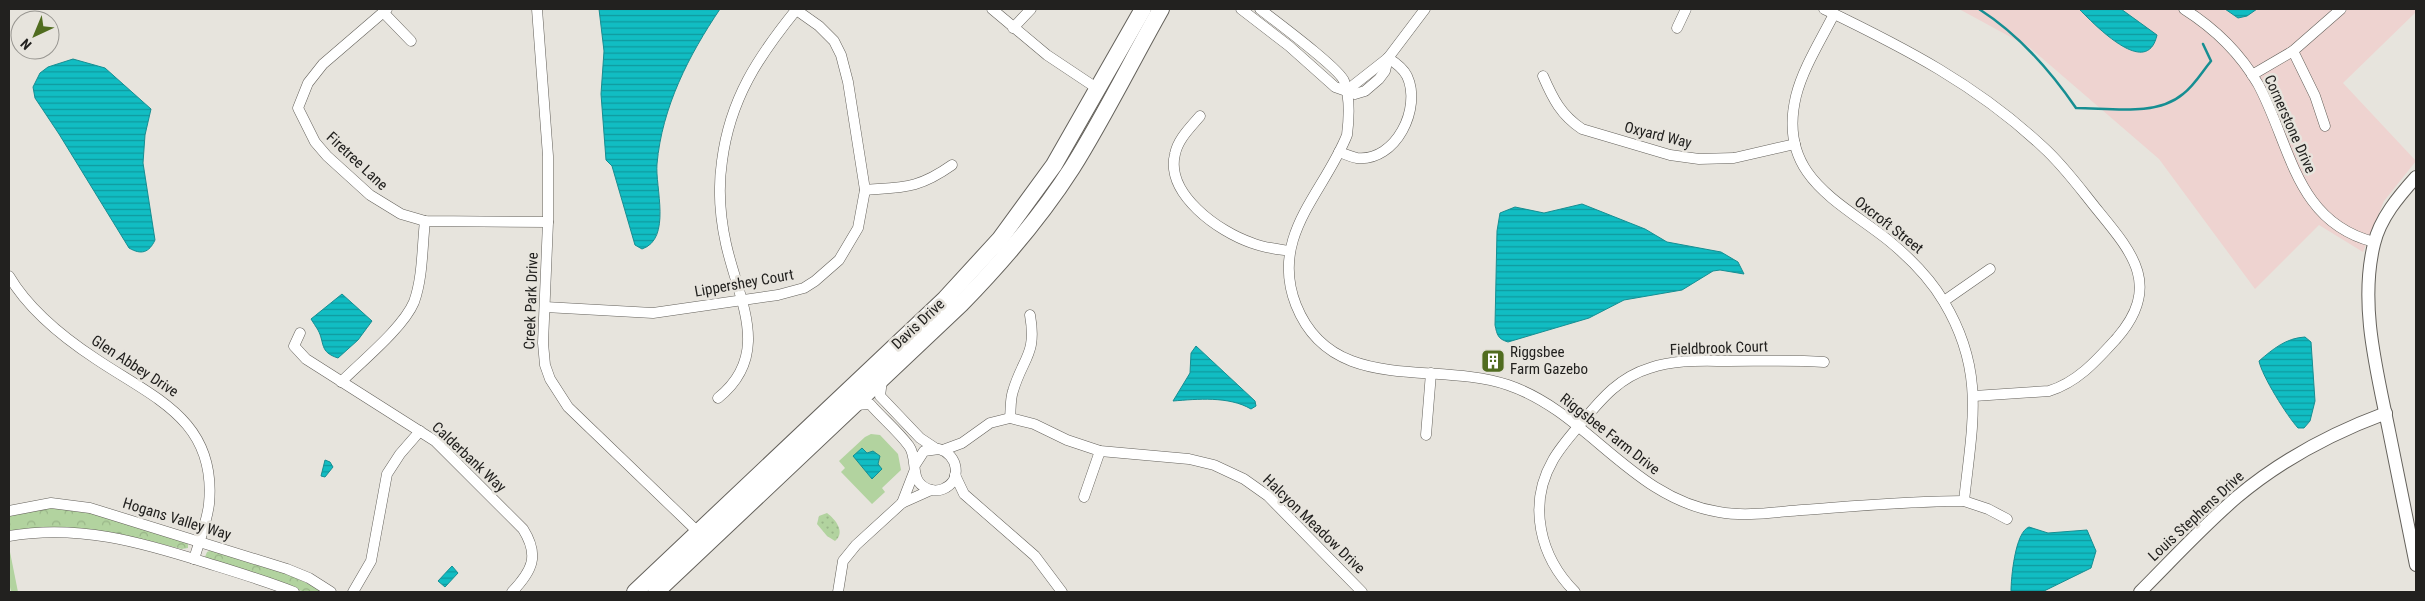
<svg xmlns="http://www.w3.org/2000/svg" width="2425" height="601" font-family="'Roboto Condensed',sans-serif">
<style>
.commercial{fill:#eed3d0}
.green{fill:#b2d39f}
.forest{fill:url(#forest-crowns)}
.park{fill:url(#park-dots)}
.water{fill:url(#water-rules);stroke:#168e92}
.lines{fill:none;stroke-linecap:round;stroke-linejoin:round}
.stream{stroke:#168e92;stroke-width:2.5}
.minor-casing{stroke:#64615b;stroke-width:11}
.tertiary-casing{stroke:#64615b;stroke-width:14}
.primary-casing{stroke:#64615b;stroke-width:18}
.minor{stroke:#fff;stroke-width:10}
.tertiary{stroke:#fff;stroke-width:12}
.primary{stroke:#fff;stroke-width:16}
.labels{text-anchor:middle;stroke-width:5;stroke-linejoin:round;paint-order:stroke}
.street-label{font-size:15px;fill:#22211f;stroke:#e7e4dd}
.poi-label{font-size:15px;fill:#22211f;stroke:#e7e4dd;text-anchor:start}
</style>
<defs>
<pattern id="forest-crowns" width="20" height="18" patternUnits="userSpaceOnUse" patternTransform="scale(1.25)"><rect width="20" height="18" fill="#b2d39f"/><path d="M2 6a3 3 0 1 1 6 0M12 15a3 3 0 1 1 6 0" fill="none" stroke="#99b588"/></pattern>
<pattern id="park-dots" width="8" height="8" patternUnits="userSpaceOnUse" patternTransform="scale(1.25)"><rect width="8" height="8" fill="#b2d39f"/><path d="M2 2h.1M6 6h.1" fill="none" stroke="#99b588" stroke-width="1.8" stroke-linecap="round"/></pattern>
<pattern id="water-rules" width="6" height="5" patternUnits="userSpaceOnUse" patternTransform="scale(1.25)"><rect width="6" height="5" fill="#11bdc3"/><path d="M0 2.5h6" fill="none" stroke="#10999e"/></pattern>
</defs>
<rect width="100%" height="100%" fill="#e7e4dd"/>
<path class="commercial" d="M1959 9H2416V12L2343 83 2416 161 2384 201 2363 252 2319 225 2255 289 2159 159 2029 47Z"/>
<g class="green">
<path d="M871 434 880 435 898 454 901 470 882 488 885 492 872 504 841 472 845 468 839 461 865 437Z"/>
<path d="M9 547 18 592H11L9 582Z"/>
</g>
<g class="forest">
<path d="M49 507 91 512 188 543V548L182 549 133 537 9 534V515Z"/>
<path d="M212 550 286 573 325 592H305L208 561 205 557 207 552Z"/>
</g>
<path class="park" d="M827 513C835 519 846 532 835 541L827 536 817 524 819 516Z"/>
<g class="water">
<path d="M599 9H720C689 55 662 107 657 164 655 187 672 239 642 249L635 245 612 166 606 160 601 94 604 51Z"/>
<path d="M2079 9H2121L2157 35C2147 80 2094 24 2079 9Z"/>
<path d="M2225 9H2257L2247 16 2238 18Z"/>
<path d="M73 59 105 68 151 109 145 135 143 163 155 240C149 253 141 255 129 248L59 134 35 98 33 87 40 73 48 67Z"/>
<path d="M1582 204 1645 229 1667 242 1721 252 1738 262 1744 274 1720 270 1713 271 1682 290 1624 300 1589 318 1508 342C1498 339 1497 335 1495 325L1497 231 1500 213 1515 207 1544 213Z"/>
<path d="M342 294 372 321 358 340 338 358C319 352 325 343 318 330 316 326 313 323 311 319Z"/>
<path d="M2305 337 2311 342 2315 401 2310 421 2304 428H2298C2287 416 2262 376 2259 361 2273 349 2286 338 2305 337Z"/>
<path d="M1196 346 1255 401 1256 406 1251 409C1229 396 1197 399 1173 401L1190 373 1191 353Z"/>
<path d="M862 448 867 453 873 451 880 456 878 464 882 469 872 479 853 456Z"/>
<path d="M325 460 330 462 333 467 325 477 321 476Z"/>
<path d="M2029 527 2048 533 2087 530 2096 551 2091 568 2042 592H2011C2011 578 2015 532 2029 527Z"/>
<path d="M452 566 458 573 445 587 438 581Z"/>
</g>
<g class="lines">
<path class="stream" d="M1979 9C2018 34 2050 70 2076 108 2109 108 2156 117 2183 94 2194 86 2202 72 2211 61L2203 44"/>
<g class="minor-casing">
<g id="minor">
<path d="M387 9 323 64 308 83 298 108 315 142 327 156 370 195 401 214 425 221 548 222"/>
<path d="M537 9 548 156V222L543 343 545 365 550 379 568 407 698 532"/>
<path d="M992 9 1047 55 1098 89"/>
<path d="M1241 9 1289 46 1335 87 1355 94 1365 91 1379 79 1385 71 1388 58 1425 9"/>
<path d="M1260 9C1274 20 1339 68 1344 81 1350 96 1349 119 1347 135 1324 193 1269 236 1296 305 1332 396 1435 360 1508 385 1588 412 1631 498 1719 512 1746 517 1775 512 1802 510 1856 506 1910 501 1964 501L1988 509 2007 519"/>
<path d="M1824 9C1905 48 1977 85 2043 147 2063 165 2079 187 2095 207 2131 251 2163 285 2117 338 2097 360 2078 382 2049 391L1974 396"/>
<path d="M2184 9C2214 28 2240 53 2258 84 2291 145 2295 222 2374 242"/>
<path d="M383 12 411 41"/>
<path d="M1834 14C1821 40 1803 68 1796 96 1777 175 1837 200 1888 240 1910 258 1930 278 1944 302 1986 372 1972 425 1964 501"/>
<path d="M1013 28 1031 9"/>
<path d="M1677 28 1686 9"/>
<path d="M2293 51 2315 96 2325 126"/>
<path d="M2252 75 2293 51 2341 9"/>
<path d="M1543 76C1553 99 1561 115 1582 129L1670 155 1699 159 1734 158 1795 144"/>
<path d="M1346 91 1388 58"/>
<path d="M1200 116C1190 128 1178 139 1175 154 1165 194 1219 232 1252 243 1264 248 1277 249 1290 251"/>
<path d="M1339 152C1345 154 1351 157 1357 158 1396 162 1422 108 1407 76 1403 68 1396 63 1388 58"/>
<path d="M865 190C904 187 918 189 952 165"/>
<path d="M9 276C29 310 64 338 96 359 154 398 217 420 209 504 207 522 199 542 194 559"/>
<path d="M1944 301 1990 269"/>
<path d="M545 307 653 313 778 295 804 288 815 281 839 260 858 228 865 190 848 82 841 55 834 41 819 26 795 9"/>
<path d="M300 333 294 346 306 359 435 441 523 529C540 556 532 571 512 592"/>
<path d="M882 380 880 396 920 438 935 448"/>
<path d="M341 382C362 361 403 328 414 302 423 277 422 247 425 221"/>
<path d="M718 398C773 354 738 299 726 244 720 217 718 188 722 161 730 99 758 57 796 10"/>
<path d="M855 405 870 404C882 418 898 431 909 446 919 460 908 481 928 489 933 491 938 491 943 489 963 481 958 454 939 449L924 451 915 465"/>
<path d="M1010 418C1011 409 1010 400 1013 391 1023 357 1037 355 1030 315"/>
<path d="M1426 435 1431 373"/>
<path d="M943 450 962 443 990 423 1010 418 1034 424 1067 440 1100 451 1189 459 1214 465 1244 479 1268 496 1362 592"/>
<path d="M955 475 964 494 1035 556 1062 592"/>
<path d="M1084 497 1100 451"/>
<path d="M902 503 914 472"/>
<path d="M9 511 51 503 90 508 287 569 309 578 331 592"/>
<path d="M9 536C78 524 141 542 207 563 236 572 266 581 294 592"/>
<path d="M353 592 371 561 387 474 400 454 420 431"/>
<path d="M838 592 843 561 856 545 902 503 931 490"/>
<path d="M1575 592C1540 557 1527 505 1553 460 1561 446 1572 434 1583 421 1602 398 1620 377 1650 368 1676 359 1703 361 1729 361 1761 361 1793 360 1824 362"/>
</g>
</g>
<g class="tertiary-casing">
<g id="tertiary">
<path d="M2416 177C2399 196 2380 218 2374 244 2359 305 2377 371 2389 431 2398 476 2407 520 2416 565"/>
<path d="M2140 592C2172 560 2203 526 2237 497 2281 460 2332 433 2386 413"/>
</g>
</g>
<g class="primary-casing">
<g id="primary">
<path d="M635 592 945 299 1000 239 1054 165 1143 9"/>
<path d="M656 592 961 304C1002 262 1040 218 1072 168 1104 117 1131 62 1161 9"/>
</g>
</g>
<use href="#minor" class="minor"/>
<use href="#tertiary" class="tertiary"/>
<use href="#primary" class="primary"/>
</g>
<defs>
<g id="building-square" transform="scale(1.25)"><rect x="-9" y="-9" width="18" height="18" rx="4" fill="#506c1f" stroke="#e7e4dd"/><path d="M-4-6H4V6H1V3H-1V6H-4ZM-2.5-4.3h1.7v1.8h-1.7ZM.8-4.3h1.7v1.8H.8ZM-2.5-1h1.7V.8h-1.7ZM.8-1h1.7V.8H.8Z" fill="#fff"/></g>
</defs>
<g fill-rule="evenodd">
<use href="#building-square" x="1493" y="361"/>
</g>
<g class="labels">
<g class="street-label">
<text transform="translate(2290 124) rotate(66)" y="5">Cornerstone Drive</text>
<text transform="translate(1658 135) rotate(14)" y="5">Oxyard Way</text>
<text transform="translate(357 161) rotate(43)" y="5">Firetree Lane</text>
<text transform="translate(1889 225) rotate(38)" y="5">Oxcroft Street</text>
<text transform="translate(744 283) rotate(-10)" y="5">Lippershey Court</text>
<text transform="translate(531 301) rotate(-88)" y="5">Creek Park Drive</text>
<text transform="translate(918 324) rotate(-43)" y="5">Davis Drive</text>
<text transform="translate(1719 348) rotate(-2)" y="5">Fieldbrook Court</text>
<text transform="translate(135 366) rotate(33)" y="5">Glen Abbey Drive</text>
<text transform="translate(1610 434) rotate(38)" y="5">Riggsbee Farm Drive</text>
<text transform="translate(469 457) rotate(43)" y="5">Calderbank Way</text>
<text transform="translate(2196 516) rotate(-43)" y="5">Louis Stephens Drive</text>
<text transform="translate(177 519) rotate(17)" y="5">Hogans Valley Way</text>
<text transform="translate(1314 524) rotate(44)" y="5">Halcyon Meadow Drive</text>
</g>
<g class="poi-label">
<text x="1510" y="357">Riggsbee<tspan x="1510" dy="17">Farm Gazebo</tspan></text>
</g>
</g>
<rect width="2425" height="601" fill="none" stroke="#22211f" stroke-width="20"/>
<g transform="translate(35 35) rotate(224)"><circle r="24" fill="#e7e4dd" stroke="#989691"/>
<path d="M0-4L9 19L0 12L-9 19Z" fill="#506c1f"/>
<text y="-8" font-size="14" font-weight="bold" text-anchor="middle" fill="#22211f">N</text>
</g>
</svg>
